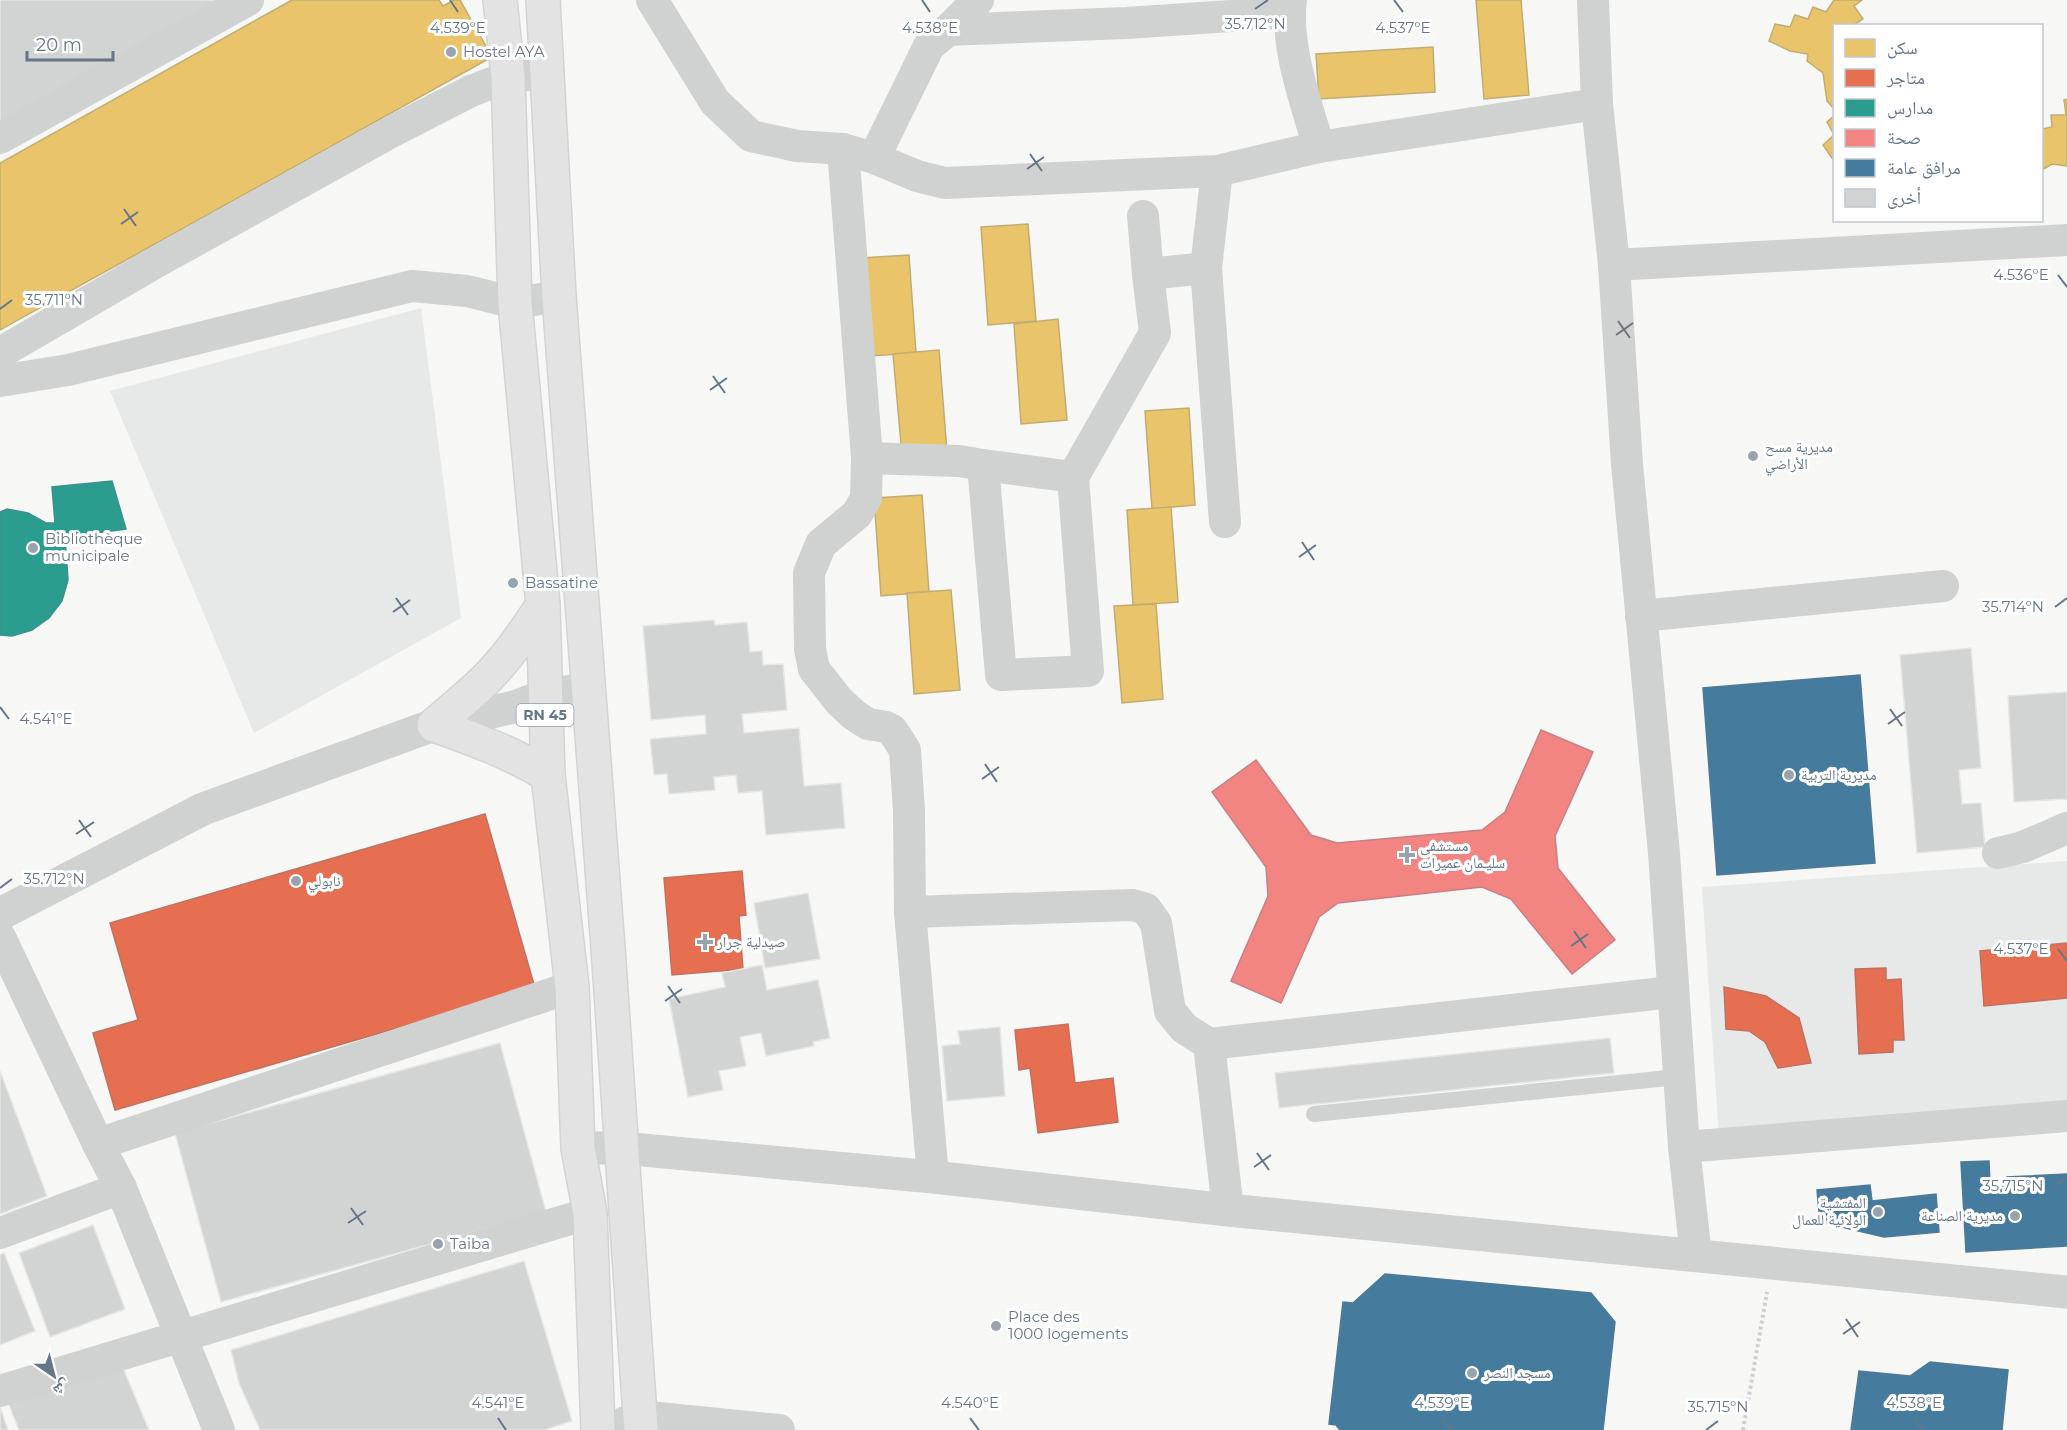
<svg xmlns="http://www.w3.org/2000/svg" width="2067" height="1430" font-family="Montserrat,'Noto Naskh Arabic',sans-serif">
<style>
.built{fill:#e7e8e8}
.homes{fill:#e9c46a;stroke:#c1ad73;stroke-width:1.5}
.shops{fill:#e76f51;stroke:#c07162;stroke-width:1.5}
.schools{fill:#2a9d8f;stroke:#3b918d;stroke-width:1.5}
.health{fill:#f28482;stroke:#c78084;stroke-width:1.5}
.public{fill:#457b9d;stroke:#4e7a97;stroke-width:1.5}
.building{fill:#d2d3d3;stroke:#e6e6e5;stroke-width:1.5}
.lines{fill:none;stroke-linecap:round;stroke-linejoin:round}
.primary-casing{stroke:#d2d4d4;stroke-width:36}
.path{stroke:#cccecf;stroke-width:4;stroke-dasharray:3 3;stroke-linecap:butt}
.service{stroke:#d0d2d2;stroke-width:16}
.minor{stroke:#d0d2d2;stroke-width:32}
.tertiary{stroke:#d0d2d2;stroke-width:33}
.primary{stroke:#e3e3e3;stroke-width:33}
.ticks{fill:none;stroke:#647688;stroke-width:2}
.poi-dot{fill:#97a3ae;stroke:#fff;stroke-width:2}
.labels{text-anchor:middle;stroke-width:6;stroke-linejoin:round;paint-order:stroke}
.shield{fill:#fff;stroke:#929fac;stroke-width:1.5}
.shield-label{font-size:14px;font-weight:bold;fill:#647688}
.poi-label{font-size:15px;fill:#647688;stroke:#fff;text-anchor:start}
.ticks-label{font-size:15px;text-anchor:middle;fill:#647688;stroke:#fff;stroke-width:6;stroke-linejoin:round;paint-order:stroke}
</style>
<rect width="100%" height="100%" fill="#f7f7f5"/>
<g class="built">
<path d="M421 308 461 618 254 733 110 391Z"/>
<path d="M2067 861V1112L1719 1137 1702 887Z"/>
</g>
<g class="homes">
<path d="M292 0H439L443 6 454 0H460L492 57 0 330V163Z"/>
<path d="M1476 0H1521L1529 95 1484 99Z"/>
<path d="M1834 0H1862L1854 6 1863 19 1852 26H1834V109L1827 101 1823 73 1807 61 1808 54 1790 51 1769 41 1775 24 1790 27 1795 15 1808 19 1813 7 1826 12Z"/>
<path d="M1433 47 1435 92 1319 99 1316 54Z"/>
<path d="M2067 99V166L2052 164 2042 170V129L2052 127 2051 115H2066L2064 100Z"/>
<path d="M1834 116V161L1823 145 1834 135 1827 122Z"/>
<path d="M1028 224 1036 321 988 325 981 227Z"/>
<path d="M909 255 916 353 868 356 861 258Z"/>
<path d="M1058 319 1067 420 1021 424 1014 324Z"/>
<path d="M939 350 947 451 902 455 893 354Z"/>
<path d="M1189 408 1195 505 1152 509 1145 411Z"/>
<path d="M922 495 929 592 881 596 874 498Z"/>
<path d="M1171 507 1178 602 1133 605 1127 510Z"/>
<path d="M951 590 960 690 914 694 907 593Z"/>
<path d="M1156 604 1163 699 1122 703 1114 606Z"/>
</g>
<g class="shops">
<path d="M485 814 535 988 115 1110 93 1033 138 1020 110 923Z"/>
<path d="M742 871 746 915 739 916 743 969 672 975 664 878Z"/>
<path d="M2067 943V998L1984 1006 1980 951Z"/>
<path d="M1886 968V980L1901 979 1904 1040H1893V1052L1859 1054 1855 969Z"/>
<path d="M1724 987 1766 996 1799 1018 1811 1063 1778 1068 1765 1042 1749 1031 1726 1029Z"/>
<path d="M1068 1024 1075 1083 1113 1078 1118 1122 1038 1133 1030 1068 1019 1070 1015 1030Z"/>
</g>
<path class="schools" d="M112 481 126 529 65 537 68 580 62 601 49 618 32 630 12 636 0 635V512L7 509 28 513 46 523H55L52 487Z"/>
<path class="health" d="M1541 730 1593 752 1555 836 1558 868 1615 940 1572 974 1511 899 1482 887 1338 903 1319 917 1281 1003 1231 981 1268 896 1266 867 1212 792 1256 760 1311 835 1337 843 1482 830 1505 812Z"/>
<g class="public">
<path d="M1860 675 1875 863 1717 875 1703 688Z"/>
<path d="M1989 1161 1990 1185 2008 1184 2007 1177 2067 1174V1246L1966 1252 1961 1162Z"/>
<path d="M1870 1185 1872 1201 1936 1194 1939 1232 1884 1237 1820 1222 1817 1190Z"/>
<path d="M1385 1274 1591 1293 1615 1322 1603 1430H1340L1336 1425 1329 1424 1343 1302 1353 1303Z"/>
<path d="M1930 1362 2008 1370 2002 1430H1851L1859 1371 1910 1376Z"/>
</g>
<g class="building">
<path d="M0 0H223L0 128Z"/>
<path d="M714 620 715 625 747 622 750 652 762 651 763 665 783 664 787 710 742 714 744 733 799 728 804 786 841 783 845 828 766 835 762 791 738 793 736 775 714 777 715 790 669 794 667 774 654 775 650 739 706 734 705 715 651 720 643 626Z"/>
<path d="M1971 648 1981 768 1959 770 1962 804 1981 803 1985 847 1917 853 1900 655Z"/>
<path d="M2067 692V799L2014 802 2008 696Z"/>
<path d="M808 893 820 959 765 968 754 903Z"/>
<path d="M762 965 767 990 818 980 830 1038 813 1042 814 1046 766 1056 761 1033 740 1037 746 1066 719 1071 723 1090 688 1097 669 999 725 987 722 973Z"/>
<path d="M1000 1027 1005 1096 947 1101 942 1046 960 1044 958 1031Z"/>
<path d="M1610 1038 1614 1073 1279 1108 1275 1073Z"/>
<path d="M500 1043 546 1212 221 1302 175 1133Z"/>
<path d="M0 1071 47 1196 0 1214Z"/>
<path d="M93 1225 125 1309 50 1337 19 1253Z"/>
<path d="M4 1253 35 1331 0 1345V1255Z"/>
<path d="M524 1261 572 1421 544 1430H260L239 1383 231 1350Z"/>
<path d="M115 1349 149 1430H19L5 1395Z"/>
<path d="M0 1407 8 1430H0Z"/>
</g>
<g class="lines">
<g class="primary-casing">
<g id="primary">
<path d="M500 0 508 77 515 303 543 605 548 775 572 987 578 1148 590 1213 598 1430"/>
<path d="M543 0 559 296 608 948 641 1430"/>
<path d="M543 605C524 633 505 662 480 685 465 699 449 712 434 725 474 739 512 753 548 775"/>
</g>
</g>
<path class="path" d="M1743 1430 1767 1292"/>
<path class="service" d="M1314 1114 1678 1077"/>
<g class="minor">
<path d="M652 0 715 102 751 136 797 146 843 149 874 158 917 176 945 183 1217 171 1319 147 1597 104"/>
<path d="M1291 0C1285 46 1306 103 1319 147"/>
<path d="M1593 0 1597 104 1614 265 1627 464 1664 853 1684 1147 1696 1256"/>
<path d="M948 30 978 0"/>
<path d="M0 138 248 0"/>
<path d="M843 149 867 458 866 498 857 514 821 544 809 573 810 649 814 669 839 701 854 715 868 724 886 727 892 730 905 750 909 811 910 912 933 1177"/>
<path d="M874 158 929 46 948 30 1126 23 1290 12"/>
<path d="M1217 171 1206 268 1225 522"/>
<path d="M1143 216 1148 274 1206 268"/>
<path d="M1614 265 2067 240"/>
<path d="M0 353 160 260 393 131 471 91 508 77 549 73"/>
<path d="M0 381 68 370 412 286 467 291 515 303 559 296"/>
<path d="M867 458 959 461 983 465"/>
<path d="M1073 477 983 465 1001 675 1088 671 1073 477 1155 333 1148 274"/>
<path d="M1641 616 1943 586"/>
<path d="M1998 853 2023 847 2067 828"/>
<path d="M910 912 1133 905 1146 909 1156 923 1170 1011 1184 1028 1209 1044"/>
<path d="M0 937 98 1144 121 1188 219 1430"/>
<path d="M98 1144 572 987"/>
<path d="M1684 1147 2067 1116"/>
<path d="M1228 1210 1209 1044 1672 992"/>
<path d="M0 1233 121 1188"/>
<path d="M0 1391 590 1213"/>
<path d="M608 1430 639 1416 779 1430"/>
</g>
<g class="tertiary">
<path d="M0 914 203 809 434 725 514 707 544 696 589 688"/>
<path d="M578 1148H621L933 1177 1228 1210 2067 1292"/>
</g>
<use href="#primary" class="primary"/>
</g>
<path class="ticks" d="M450 0 458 12M922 0 930 12M1394 0 1403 12M1255 9 1268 0M1030 154 1042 171M1027 169 1044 157M124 209 136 226M121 224 138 212M2058 275 2067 287M0 309 12 300M1618 321 1630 338M1616 335 1633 323M713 376 725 393M710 390 727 378M1302 542 1314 560M1299 557 1316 545M396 598 408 615M2055 607 2067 598M393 612 410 600M0 707 9 719M1890 709 1902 726M1888 724 1905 712M985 764 997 782M982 779 999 767M79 820 91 837M76 834 94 822M0 888 12 879M1574 931 1586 948M1571 946 1588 934M2058 949 2067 961M668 986 680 1003M665 1001 682 989M1257 1153 1269 1170M1254 1167 1271 1155M2055 1186 2067 1177M351 1208 363 1225M348 1223 366 1211M1846 1319 1858 1337M1843 1334 1860 1322M498 1418 506 1430M970 1418 979 1430M1442 1418 1451 1430M1914 1418 1923 1430M1706 1430 1718 1421"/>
<g class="poi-dot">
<circle cx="451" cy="52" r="6"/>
<circle cx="1753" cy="456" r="6"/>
<circle cx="33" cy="548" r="6"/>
<circle cx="513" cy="583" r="6"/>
<circle cx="1789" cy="775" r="6"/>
<path d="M1404 846h6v6h6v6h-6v6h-6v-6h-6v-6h6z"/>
<circle cx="296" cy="881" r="6"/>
<path d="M702 933h6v6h6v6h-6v6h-6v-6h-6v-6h6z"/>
<circle cx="1878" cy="1212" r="6"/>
<circle cx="2015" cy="1216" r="6"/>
<circle cx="438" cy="1244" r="6"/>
<circle cx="996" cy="1326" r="6"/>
<circle cx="1472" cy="1373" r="6"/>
</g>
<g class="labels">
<rect class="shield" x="516.5" y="704" width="57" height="22" rx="4.5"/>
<g class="shield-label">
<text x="545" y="720">RN 45</text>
</g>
<g class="poi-label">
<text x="463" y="57">Hostel AYA</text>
<text x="1765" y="452">مديرية مسح<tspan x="1765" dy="17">الأراضي</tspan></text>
<text x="45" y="544">Bibliothèque<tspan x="45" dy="17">municipale</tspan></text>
<text x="525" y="588">Bassatine</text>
<text x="1801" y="780">مديرية التربية</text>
<text x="1420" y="851">مستشفى<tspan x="1420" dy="17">سليـمان عميرات</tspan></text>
<text x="308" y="886">نابولي</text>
<text x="717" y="947">صيدلية جرار</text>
<text x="1866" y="1208" text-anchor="end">المفتشية<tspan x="1866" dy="17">الولائية للعمال</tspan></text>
<text x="2003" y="1221" text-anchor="end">مديرية الصناعة</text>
<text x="450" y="1249">Taiba</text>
<text x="1008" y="1322">Place des<tspan x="1008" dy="17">1000 logements</tspan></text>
<text x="1484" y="1378">مسجد النصر</text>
</g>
</g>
<g class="ticks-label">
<text x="1255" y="29">35.712°N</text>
<text x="458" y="33">4.539°E</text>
<text x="1403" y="33">4.537°E</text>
<text x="930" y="33">4.538°E</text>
<text x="2021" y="280">4.536°E</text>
<text x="54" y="305">35.711°N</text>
<text x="2013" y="612">35.714°N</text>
<text x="46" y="724">4.541°E</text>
<text x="54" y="884">35.712°N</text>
<text x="2021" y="954">4.537°E</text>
<text x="2013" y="1191">35.715°N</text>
<text x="498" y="1408">4.541°E</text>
<text x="970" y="1408">4.540°E</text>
<text x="1442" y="1408">4.539°E</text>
<text x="1914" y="1408">4.538°E</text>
<text x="1718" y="1412">35.715°N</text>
</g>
<rect x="1833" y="24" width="210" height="198" fill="#ffffff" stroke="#c1c8cf" stroke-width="1.5"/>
<rect x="1845" y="39" width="30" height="18" fill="#e9c46a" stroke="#c1c8cf" stroke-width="1.5"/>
<text x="1887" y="54" font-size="18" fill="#647688">سكن</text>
<rect x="1845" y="69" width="30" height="18" fill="#e76f51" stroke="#c1c8cf" stroke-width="1.5"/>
<text x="1887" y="84" font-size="18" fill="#647688">متاجر</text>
<rect x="1845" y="99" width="30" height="18" fill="#2a9d8f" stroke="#c1c8cf" stroke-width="1.5"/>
<text x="1887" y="114" font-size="18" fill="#647688">مدارس</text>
<rect x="1845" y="129" width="30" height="18" fill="#f28482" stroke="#c1c8cf" stroke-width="1.5"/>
<text x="1887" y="144" font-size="18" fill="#647688">صحة</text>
<rect x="1845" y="159" width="30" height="18" fill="#457b9d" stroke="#c1c8cf" stroke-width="1.5"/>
<text x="1887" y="174" font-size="18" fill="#647688">مرافق عامة</text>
<rect x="1845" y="189" width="30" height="18" fill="#d2d3d3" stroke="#c1c8cf" stroke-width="1.5"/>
<text x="1887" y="204" font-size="18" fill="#647688">أخرى</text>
<g transform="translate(54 1376) rotate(145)" stroke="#ffffff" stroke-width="4.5" paint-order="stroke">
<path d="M0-4.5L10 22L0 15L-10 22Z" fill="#647688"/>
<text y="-9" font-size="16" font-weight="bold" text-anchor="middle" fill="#647688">ش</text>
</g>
<path d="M27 51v9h86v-9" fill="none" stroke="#647688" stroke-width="3"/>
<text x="36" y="51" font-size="18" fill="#647688" stroke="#ffffff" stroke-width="4.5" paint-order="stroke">20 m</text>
</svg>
